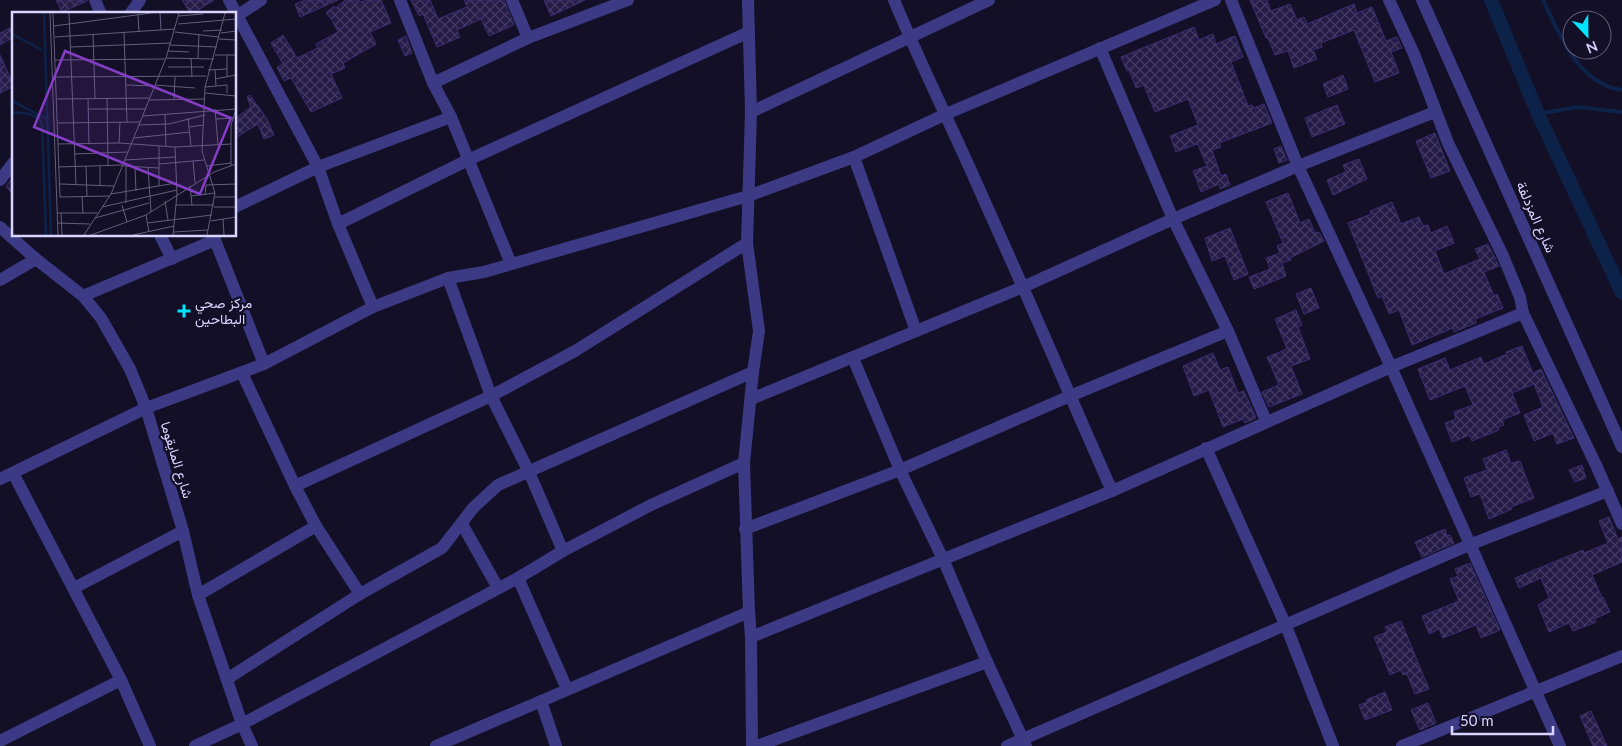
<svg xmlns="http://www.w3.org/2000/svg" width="1622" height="746" font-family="Lato,Vazirmatn,sans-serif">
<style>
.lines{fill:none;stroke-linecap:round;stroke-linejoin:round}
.stream{stroke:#0c2248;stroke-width:4}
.canal{stroke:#0c2248;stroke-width:14}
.building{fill:url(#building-cross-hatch);stroke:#3b2d73}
.minor{stroke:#3d3a85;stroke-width:12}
.poi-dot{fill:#00e5ff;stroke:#130f26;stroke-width:2}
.labels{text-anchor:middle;stroke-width:4.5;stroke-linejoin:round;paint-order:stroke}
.street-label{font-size:14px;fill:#d9d4ff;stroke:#130f26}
.poi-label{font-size:14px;fill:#d9d4ff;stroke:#130f26;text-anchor:start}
.inset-river{fill:none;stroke:#0c2248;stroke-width:2.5}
.inset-road{fill:none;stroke:#625e7d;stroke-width:1}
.view{fill:#843dc5;fill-opacity:0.15;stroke:#843dc5;stroke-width:2.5}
.inset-edge{fill:none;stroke:#d9d4ff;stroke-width:2.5}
</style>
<defs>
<pattern id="building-cross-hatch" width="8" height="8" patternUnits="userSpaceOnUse" patternTransform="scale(1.25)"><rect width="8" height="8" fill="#241b47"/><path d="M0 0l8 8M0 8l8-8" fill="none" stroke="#433b63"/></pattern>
</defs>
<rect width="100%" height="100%" fill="#130f26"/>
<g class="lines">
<g class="stream">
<path d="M1543 0C1559 34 1579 85 1622 90"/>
<path d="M1538 114 1578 107 1622 112"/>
</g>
<path class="canal" d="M1491 0 1538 114 1622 293"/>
</g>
<g class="building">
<path d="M56 0H87V1L62 12Z"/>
<path d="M182 0H214L192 14H191Z"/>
<path d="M305 0H338L300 17 295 4Z"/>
<path d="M345 0H358L361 2 366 0H381L391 23 370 32 376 44 343 63 345 68 331 74 342 98 311 112 291 78 284 81 277 67 283 64 271 43 283 35 297 58 318 48 316 44 338 32 332 20 326 13 334 6 336 8Z"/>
<path d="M411 0H430L438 19 467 7 464 0H504L514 25 489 36 481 19 457 30 460 37 437 47 423 14 419 16Z"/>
<path d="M544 0H585L551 16Z"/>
<path d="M1250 0H1267L1271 11 1290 4 1297 20 1304 17 1307 24 1354 4 1357 13 1372 7 1386 41 1397 37 1402 48 1391 52 1399 73 1375 82 1354 30 1321 43 1322 47 1313 50 1317 59 1294 68 1288 51 1275 55 1268 38H1266Z"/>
<path d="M14 26V37L0 45V33Z"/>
<path d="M1194 27 1199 40 1213 34 1216 44 1235 36 1243 57 1231 62 1248 106 1252 105 1254 108 1264 104 1272 123 1219 143 1221 147 1212 150 1221 176 1226 174 1230 185 1220 189 1219 184 1201 192 1193 171 1207 166 1198 145 1197 144 1176 152 1170 136 1198 125 1188 99 1155 112 1144 85 1136 88 1129 70 1127 71 1121 57Z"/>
<path d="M406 36 412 53 405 56 398 40Z"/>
<path d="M0 55 14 86 0 93Z"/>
<path d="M1343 75 1348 89 1328 97 1323 84Z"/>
<path d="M250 95 267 119 274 135 264 139 258 124 235 138V119L251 107 247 97Z"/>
<path d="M1337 105 1345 124 1312 137 1305 118Z"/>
<path d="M1435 133 1450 171 1431 178 1416 141Z"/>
<path d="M1281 146 1287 160 1279 163 1274 149Z"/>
<path d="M1359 159 1367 179 1333 195 1327 180 1346 172 1343 165Z"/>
<path d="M14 176V197L6 186Z"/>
<path d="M1288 193 1300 223 1309 219 1315 233 1319 232 1324 241 1290 258 1291 260 1282 263 1286 276 1254 289 1249 277 1270 269 1266 258 1280 253 1277 246 1283 243 1266 202Z"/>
<path d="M1392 202 1401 224 1419 217 1423 226 1428 225 1431 233 1447 226 1454 243 1435 251 1444 274 1480 259 1475 249 1488 244 1499 266 1484 272 1494 296 1497 294 1503 308 1475 319 1476 323 1454 332 1453 328 1412 345 1399 310 1389 314 1382 296 1378 298 1348 223 1371 214 1370 211Z"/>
<path d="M1230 228 1248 274 1234 280 1225 256 1212 261 1205 238Z"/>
<path d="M1311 288 1319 308 1304 314 1296 294Z"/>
<path d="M1296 310 1302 325 1298 327 1310 359 1291 366 1302 394 1269 407 1262 392 1279 385 1267 357 1287 349 1275 319Z"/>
<path d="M1522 346 1533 373 1541 369 1574 438 1557 444 1553 433 1534 441 1524 415 1543 407 1534 384 1512 393 1520 413 1502 420 1504 425 1498 427 1499 430 1472 441 1470 435 1452 442 1445 423 1456 419 1454 412 1473 405 1465 386 1430 400 1418 369 1445 358 1450 370 1481 357 1484 364 1507 354 1506 352Z"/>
<path d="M1213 353 1220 370 1228 367 1238 393 1244 391 1256 418 1245 423 1243 419 1223 427 1209 390 1194 396 1183 366Z"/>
<path d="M1506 450 1511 463 1520 461 1534 498 1511 507 1512 509 1489 519 1480 494 1471 497 1464 478 1487 470 1483 459Z"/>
<path d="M1582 465 1586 478 1575 482 1569 470Z"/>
<path d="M1609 517 1618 539 1622 537V562L1592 575 1602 598 1603 597 1610 612 1594 619 1596 622 1573 631 1569 623 1549 632 1538 605 1549 598 1541 578 1519 588 1515 578 1583 550 1584 553 1608 543 1599 521Z"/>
<path d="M1445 529 1447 536 1450 535 1454 543 1422 557 1415 542Z"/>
<path d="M1470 563 1500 630 1481 638 1476 625 1443 638 1439 629 1429 634 1422 616 1459 601 1450 579 1458 576 1455 569Z"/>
<path d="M1401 621 1429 689 1415 694 1407 674 1403 675 1401 670 1390 675 1374 637 1387 632 1385 627Z"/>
<path d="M1385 692 1392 710 1365 720 1359 705 1367 702 1366 700Z"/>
<path d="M1428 703 1436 723 1420 730 1411 710Z"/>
<path d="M1591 711 1607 746H1593L1580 716Z"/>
</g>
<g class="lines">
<g class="minor">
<path d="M95 0 101 14"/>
<path d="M229 0 318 167 338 224 373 307"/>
<path d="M400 0 433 83 451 117 511 264"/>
<path d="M512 0 528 38"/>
<path d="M748 0 751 112 747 243 759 331 753 372 744 463 749 612 751 637 752 746"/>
<path d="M894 0C922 68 955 133 984 200 1028 297 1069 394 1112 491"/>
<path d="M1231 0 1298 166 1391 367 1560 746"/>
<path d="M1389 0 1414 54 1448 143 1503 256 1520 297 1523 313 1596 465 1622 524"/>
<path d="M1422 0 1622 447"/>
<path d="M130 14 140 0"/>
<path d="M237 16 261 0"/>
<path d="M1100 48 1173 219 1228 331 1266 421"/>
<path d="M433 83 528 38 628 0"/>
<path d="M751 112 989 0"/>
<path d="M854 157 916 331"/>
<path d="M0 180 14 162"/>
<path d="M235 207 318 167 451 117"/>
<path d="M338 224 468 160 749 32"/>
<path d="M0 227 36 259 83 296 101 318 130 369 146 408 183 531 198 595 242 724 252 746"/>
<path d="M160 235 172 259"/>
<path d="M213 235 264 364"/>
<path d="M448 278 491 396 529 472 563 551"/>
<path d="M0 280 36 259"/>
<path d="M83 296 215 240"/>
<path d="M853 358 900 470 943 559 987 662 1026 746"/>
<path d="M242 373 295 486 316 526 360 594"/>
<path d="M751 399 1023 287 1173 219 1298 166 1435 112"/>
<path d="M1206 448 1286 626 1333 746"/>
<path d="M13 473 121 680 150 746"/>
<path d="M0 479 146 408 264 364 373 307 448 278 484 272 748 196 854 157 946 114 1215 0"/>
<path d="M295 486 491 396 575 351 747 243"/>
<path d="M462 524 498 588"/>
<path d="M745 529 900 470 1070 396 1228 331"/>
<path d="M518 578 567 689"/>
<path d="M74 588 183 531"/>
<path d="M198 595 316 526"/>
<path d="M751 637 1112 491 1391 367 1523 313"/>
<path d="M227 679 360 594 442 548 473 508 498 485 753 372"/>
<path d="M541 701 556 746"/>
<path d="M0 741 121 680"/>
<path d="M195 746 242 724 518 578 563 551 651 505 744 463"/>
<path d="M436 746 749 612"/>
<path d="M757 746 987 662"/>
<path d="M1007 746 1469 545 1608 491"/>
<path d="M1402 746 1622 656"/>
</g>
</g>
<path class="poi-dot" d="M181.5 303.5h5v5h5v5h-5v5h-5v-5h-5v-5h5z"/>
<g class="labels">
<g class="street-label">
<text transform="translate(1536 217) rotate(66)" y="5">شارع المزدلفة</text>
<text transform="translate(177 460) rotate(73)" y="5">شارع المايقوما</text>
</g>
<g class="poi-label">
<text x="195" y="308">مركز صحي<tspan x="195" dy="16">البطاحين</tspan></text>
</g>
</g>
<g transform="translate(12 12)">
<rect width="224" height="224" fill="#130f26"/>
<path class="inset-river" d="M32 1 39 223M0 22 30 38M0 89 35 107M0 100 18 102 27 107 30 113 34 223"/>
<path class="inset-road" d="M38 1 46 223M41 1 48 185M57 1 64 173M148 1 149 18M126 3 127 20M166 4 191 2M166 12 224 7M42 14 139 1M191 19 210 18M163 20 207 25M112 21 115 110M209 21 224 19M81 22 83 86M43 25 163 17M207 27 224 28M158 33 205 35M59 35 159 31M156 39 177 40M203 43H224M154 46 202 47M179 46 180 65M186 46 187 22M43 48 153 47M156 55H192M196 58 215 57M203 58 204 74M44 65 194 64M215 65V43M203 67 224 63M114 73 142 74M143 73 183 76M193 75 215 73V81M193 81 224 84M95 86 96 153M45 87 137 86M76 87 77 132M137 88 193 87M162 88 163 65M76 97H134M203 97 206 133M153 102 154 135M131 104 224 97M176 106 179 134M204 107 222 106M46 111 128 110M126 113 157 112 193 103M177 115 192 113M122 126 178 120M107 131 108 110M46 132 107 131 163 135 219 132M147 134V174M62 142 116 140M113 148 163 145M181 149 183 171M147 152 192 148M74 154 75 184M88 154V174M111 154 147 156M195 154 219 151M219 154V113L224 97M46 155 111 153M123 156 124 179M136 156 139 200M48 172 102 174M178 174 180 193M99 182 164 171M193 183 194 173 224 172M70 184 71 201M179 184 203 181M48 185 97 184M203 185H224M153 189 156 208M114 191V155M110 193 115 210M164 193H202M90 195 165 178M202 195H224M45 201H86M49 201 50 223M134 203 137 220M83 206 137 191M211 207 212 223M199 209 224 205M46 211 78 212M135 211 200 203M162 220 196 218M72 223 99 182 154 46 167 1M79 223 134 203 202 160 224 152M121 223 162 214M161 223 165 182 163 135M195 223 203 181 190 139 193 75 213 1"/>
<path class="view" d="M53 39 219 106 188 182 22 115Z"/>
<rect width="224" height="224" class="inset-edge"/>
</g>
<g transform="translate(1587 35) rotate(158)"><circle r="24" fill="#130f26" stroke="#625e7d"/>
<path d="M0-4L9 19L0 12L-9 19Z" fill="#00e5ff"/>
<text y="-8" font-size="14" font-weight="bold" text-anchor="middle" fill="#d9d4ff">N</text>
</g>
<path d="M1452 726v8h101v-8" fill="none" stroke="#d9d4ff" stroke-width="2.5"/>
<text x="1460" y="726" font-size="15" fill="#d9d4ff" stroke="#130f26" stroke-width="4" paint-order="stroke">50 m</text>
</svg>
